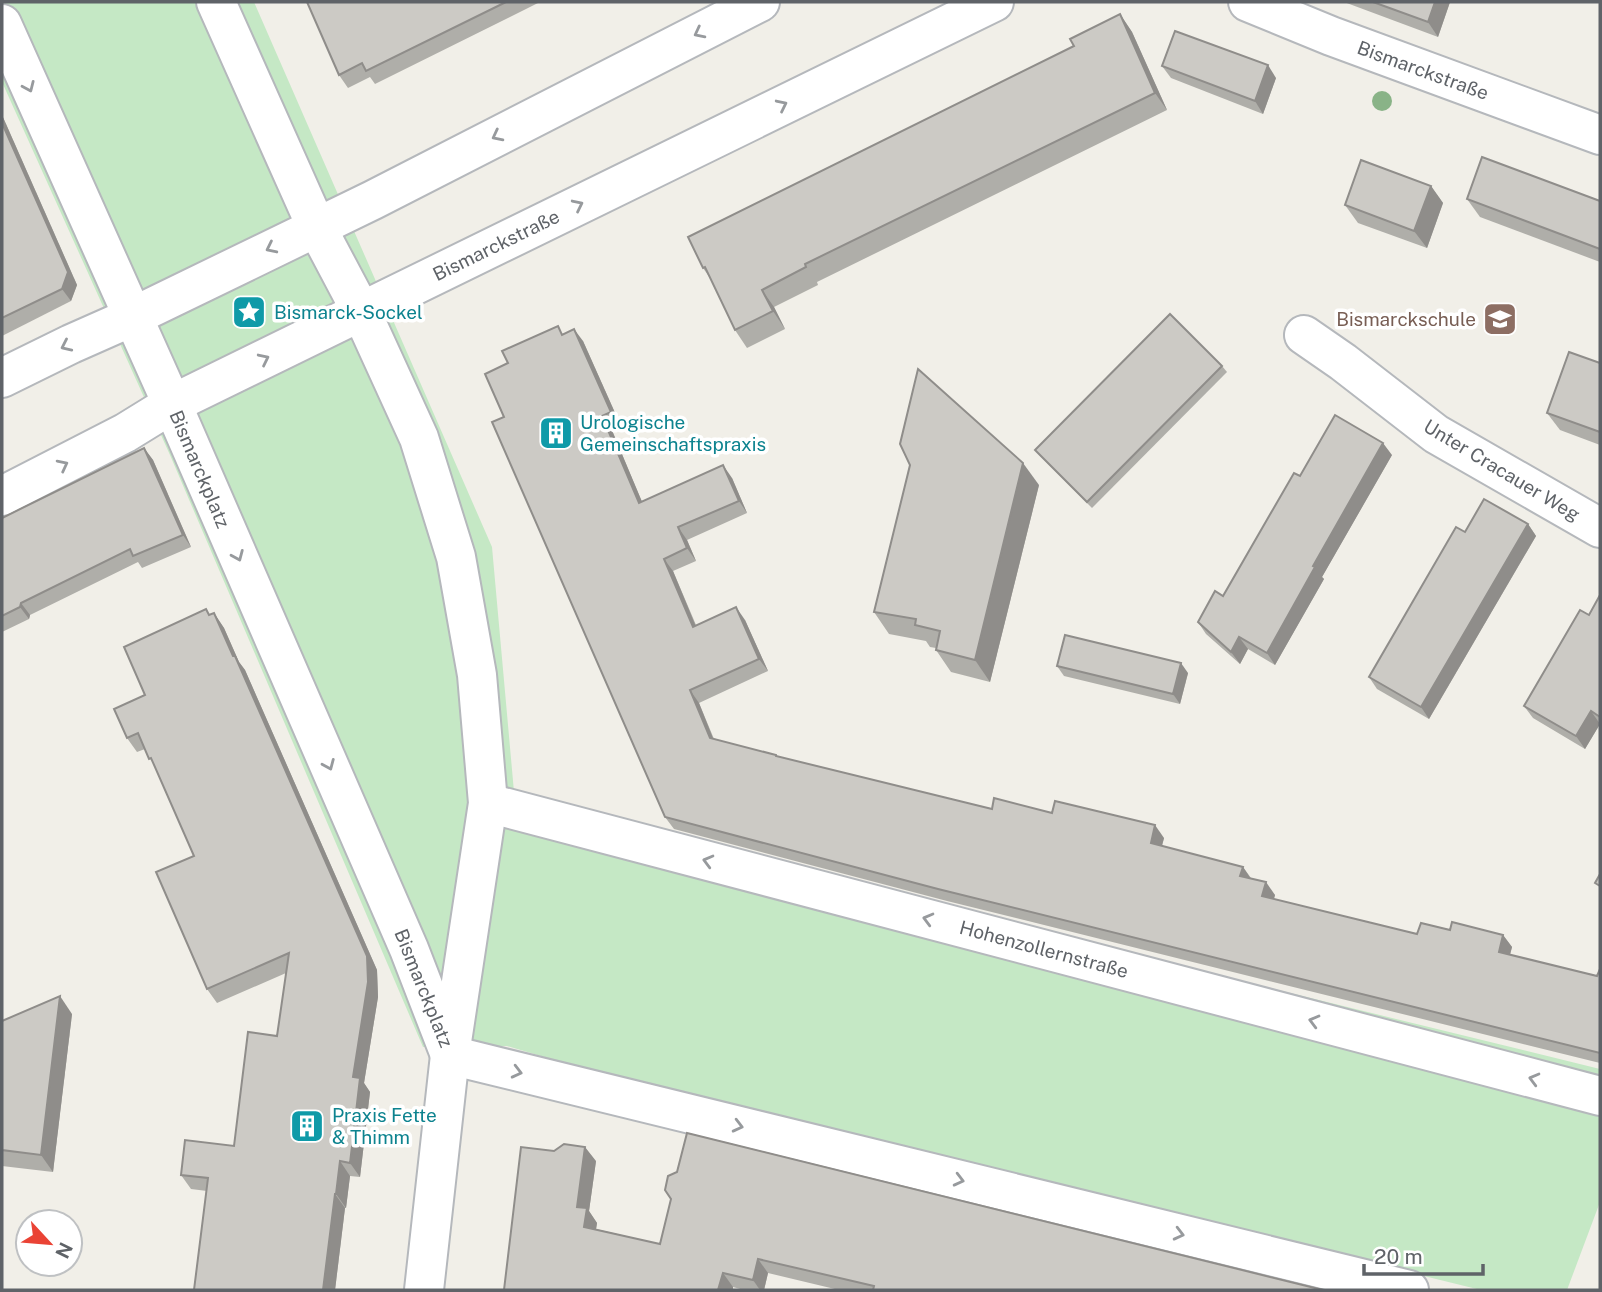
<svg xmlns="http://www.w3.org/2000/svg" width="1602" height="1292" font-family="'Public Sans',sans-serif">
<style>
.green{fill:#c5e8c5}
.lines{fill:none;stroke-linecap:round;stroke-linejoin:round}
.minor-casing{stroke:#b5b8bc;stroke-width:42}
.tertiary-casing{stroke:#b5b8bc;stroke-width:42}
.minor{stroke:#fff;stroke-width:38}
.tertiary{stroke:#fff;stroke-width:38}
.tree{fill:#89b387}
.wall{fill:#afaea9}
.shaded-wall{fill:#8f8d8a}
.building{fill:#cccac5;stroke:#8f8d8a;stroke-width:2}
.oneway{stroke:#979a9d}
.labels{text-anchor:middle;stroke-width:7;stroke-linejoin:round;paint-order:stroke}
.street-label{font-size:19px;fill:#5f6368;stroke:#fff}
.culture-label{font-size:19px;fill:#0d838f;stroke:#fff;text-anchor:start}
.education-label{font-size:19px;fill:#785e54;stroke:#fff;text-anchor:end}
</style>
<rect width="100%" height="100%" fill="#f1efe8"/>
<path class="green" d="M2 2H254L492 547 515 803 1600 1069V1202L1567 1290H1481L612 1077 507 1046 423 1047 170 455 2 82Z"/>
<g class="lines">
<g class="minor-casing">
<g id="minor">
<path d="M1248 2 1331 36 1600 135"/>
<path d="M2 24 172 404 409 949 450 1055 1409 1290"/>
<path d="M1304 335 1343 362 1436 434 1600 528"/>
<path d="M2 378 71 344 132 317 373 200 760 2"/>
<path d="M2 496 125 433 172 404 994 2"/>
<path d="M488 803 1600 1096"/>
</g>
</g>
<g class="tertiary-casing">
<path id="tertiary" d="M216 2 316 226 361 311 419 438 456 557 477 675 488 803 450 1055 424 1290"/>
</g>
<use href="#minor" class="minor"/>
<use href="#tertiary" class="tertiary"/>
</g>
<circle class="tree" cx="1382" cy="101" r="10"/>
<g class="wall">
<path d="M307 2H540L375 84 370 77 348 88 339 75Z"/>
<path d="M1344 2H1450L1438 37Z"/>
<path d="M1120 14 1132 32 1167 110 817 282 818 285 774 307 785 329 747 348 735 330 710 278 703 268 1074 46Z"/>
<path d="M1162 66 1276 78 1263 114 1171 78Z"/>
<path d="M2 115 77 285 71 301 2 336Z"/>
<path d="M1431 186 1443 203 1427 248 1358 223 1345 205Z"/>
<path d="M1467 199 1600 201V262L1480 217Z"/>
<path d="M563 334 583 341 620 424 611 428 642 502 732 478 747 513 687 540 696 561 673 571 696 625 745 620 768 671 699 703 714 739 777 757 992 809 1052 813 1164 838 1162 846 1243 867 1251 878 1275 895 1274 899 1417 934 1450 930 1503 935 1512 947 1510 955 1597 976 1600 969V1063L947 901 674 829 665 817 504 417 508 363Z"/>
<path d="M1600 363V445L1560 430 1547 413Z"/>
<path d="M1222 366 1227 372 1092 508 1040 456 1035 450Z"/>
<path d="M144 448 153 460 191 547 142 568 138 562 30 615 29 619 2 632V518Z"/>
<path d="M1392 455 1322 577 1324 579 1275 665 1248 649 1240 664 1206 634 1198 622 1223 596 1300 476Z"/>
<path d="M1039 485 990 682 951 672 936 650V648L930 647 926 641 889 634 874 612Z"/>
<path d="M1528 524 1536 536 1429 719 1377 689 1369 677 1465 532Z"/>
<path d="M1600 595V724L1585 749 1533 718 1524 706 1589 615Z"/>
<path d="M214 613 224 628 239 662 245 670 377 970 378 997 364 1083 370 1092 360 1177 350 1176 346 1208H345L335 1290H194L207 1191 191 1189 181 1175 234 1146 277 1036 286 973 217 1003 207 989 194 856 154 765 145 749 137 752 127 738 210 615Z"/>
<path d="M1057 666 1188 673 1180 704 1064 676Z"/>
<path d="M72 1014 53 1172 2 1166V1021Z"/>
<path d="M596 1161 589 1211 597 1223 596 1229 660 1244 1323 1290H839L768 1273 764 1290H744L733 1287V1290H504Z"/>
</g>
<g class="shaded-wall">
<path d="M1435 2H1450L1438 37 1428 22Z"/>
<path d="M1120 14 1132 32 1167 110 1155 93Z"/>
<path d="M1268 65 1276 78 1263 114 1255 101Z"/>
<path d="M2 115 77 285 71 301 62 289 2 123Z"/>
<path d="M1431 186 1443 203 1427 248 1414 231Z"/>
<path d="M762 290 774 307 785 329 773 311Z"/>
<path d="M574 329 583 341 620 424 611 412Z"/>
<path d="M602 416 611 428 648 516 639 503Z"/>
<path d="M1383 443 1392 455 1322 577 1324 579 1275 665 1267 653 1313 566Z"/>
<path d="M144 448 153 460 191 547 183 535Z"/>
<path d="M1023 463 1039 485 990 682 975 660Z"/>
<path d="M723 465 732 478 747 513 739 501Z"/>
<path d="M1528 524 1536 536 1429 719 1421 707Z"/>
<path d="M678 527 687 540 696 561 687 548Z"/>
<path d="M664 559 673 571 701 639 693 627Z"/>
<path d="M21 603 30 615 29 619 20 607Z"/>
<path d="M736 607 745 620 768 671 759 659Z"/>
<path d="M214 613 224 628 239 662 245 670 377 970 378 997 364 1083 370 1092 360 1177 350 1163 353 1077 233 656Z"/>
<path d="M1239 637 1248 649 1240 664 1231 652Z"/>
<path d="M1181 663 1188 673 1180 704 1173 694Z"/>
<path d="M690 690 699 703 718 751 710 738Z"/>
<path d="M1591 711 1600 724 1585 749 1576 736Z"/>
<path d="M1155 825 1164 838 1159 856 1151 843Z"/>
<path d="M1243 867 1251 879 1240 876Z"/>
<path d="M1266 882 1275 895 1271 908 1262 896Z"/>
<path d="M1503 935 1512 947 1507 965 1499 952Z"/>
<path d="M60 996 72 1014 53 1172 41 1155Z"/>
<path d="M585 1147 596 1161 589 1211 597 1223 594 1242 584 1227 577 1207Z"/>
<path d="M340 1161 350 1176 346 1208 336 1194Z"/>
<path d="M335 1194 345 1208 335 1290H323Z"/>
<path d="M758 1259 768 1273 764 1290H760L753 1280Z"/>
<path d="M723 1273 733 1287V1290H718Z"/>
</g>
<g class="building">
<path d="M307 2H506L366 71 362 63 339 75Z"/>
<path d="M1373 2H1435L1428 22Z"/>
<path d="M1120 14 1155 93 805 264 806 267 762 290 773 311 735 330 705 267 703 268 688 237 1074 46 1070 39Z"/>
<path d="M1175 31 1268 65 1255 101 1162 66Z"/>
<path d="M2 123 68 272 62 289 2 318Z"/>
<path d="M1482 157 1600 201V249L1467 199Z"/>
<path d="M1361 160 1431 186 1414 231 1345 205Z"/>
<path d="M1170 314 1222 366 1087 502 1035 450Z"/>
<path d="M558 326 562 335 574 329 611 412 602 416 639 503 723 465 739 501 678 527 687 548 664 559 693 627 736 607 759 659 690 690 710 738 776 755V756L992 809 994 798 1052 813 1055 801 1155 825 1151 843 1243 867 1240 876 1266 882 1262 896 1417 934 1421 923 1450 930 1452 922 1503 935 1499 952 1597 976 1600 969V1053L938 889 665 817 492 422 504 417 485 374 508 363 502 351Z"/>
<path d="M1569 352 1600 363V432L1547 413Z"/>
<path d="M918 369 1023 463 975 660 936 650 940 631 915 625 916 619 874 612 910 465 900 444Z"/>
<path d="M1335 415 1383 443 1313 566 1315 567 1267 653 1239 637 1231 652 1198 622 1215 591 1223 596 1294 473 1300 476Z"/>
<path d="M144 448 183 535 133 556 130 549 21 603 20 607 2 616V518Z"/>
<path d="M1484 499 1528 524 1421 707 1369 677 1456 527 1465 532Z"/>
<path d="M1600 595V717L1591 711 1576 736 1524 706 1580 610 1589 615Z"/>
<path d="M206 609 209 615 214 613 233 656H235L367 956 368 982 353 1077 360 1078 350 1163 340 1161 336 1194H335L323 1290H194L208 1178 181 1175 185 1140 234 1146 248 1032 277 1036 289 953 207 989 156 872 194 856 151 758 149 759 138 733 127 738 114 709 145 695 124 647Z"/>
<path d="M1065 635 1181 663 1173 694 1057 666Z"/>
<path d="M1600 874V886L1595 883Z"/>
<path d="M60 996 41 1155 2 1150V1021Z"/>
<path d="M687 1133 1323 1290H873L874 1286 758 1259 753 1280 723 1273 718 1290H504L521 1147 554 1151 564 1144 585 1147 577 1207 587 1208 584 1227 660 1244 671 1199 665 1190 668 1176 677 1172Z"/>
</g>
<defs><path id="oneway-chevron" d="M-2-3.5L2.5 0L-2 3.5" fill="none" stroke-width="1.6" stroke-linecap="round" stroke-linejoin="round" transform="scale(1.75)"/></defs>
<g class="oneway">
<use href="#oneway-chevron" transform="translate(699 33) rotate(153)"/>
<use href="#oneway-chevron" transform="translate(29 87) rotate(66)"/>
<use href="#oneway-chevron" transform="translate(782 105) rotate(-26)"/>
<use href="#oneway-chevron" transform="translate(497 136) rotate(153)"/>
<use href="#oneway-chevron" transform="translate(578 205) rotate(-26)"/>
<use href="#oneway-chevron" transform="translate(271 248) rotate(154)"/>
<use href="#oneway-chevron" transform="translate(66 346) rotate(155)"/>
<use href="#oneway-chevron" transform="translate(264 359) rotate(-26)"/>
<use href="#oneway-chevron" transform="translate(63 465) rotate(-27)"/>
<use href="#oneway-chevron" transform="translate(238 556) rotate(67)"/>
<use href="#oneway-chevron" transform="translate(329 765) rotate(67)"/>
<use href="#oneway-chevron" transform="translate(708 861) rotate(-165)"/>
<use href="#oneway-chevron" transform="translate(928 919) rotate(-165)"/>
<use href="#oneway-chevron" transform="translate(1314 1021) rotate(-165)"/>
<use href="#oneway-chevron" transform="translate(517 1072) rotate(14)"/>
<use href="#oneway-chevron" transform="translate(1534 1079) rotate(-165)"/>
<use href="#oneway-chevron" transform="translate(738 1126) rotate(14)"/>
<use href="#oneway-chevron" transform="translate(959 1180) rotate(14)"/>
<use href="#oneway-chevron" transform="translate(1179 1234) rotate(14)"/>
</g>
<defs>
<g id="sight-square" transform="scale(1.75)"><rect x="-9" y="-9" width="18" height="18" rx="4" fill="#0f9aa8" stroke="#fff"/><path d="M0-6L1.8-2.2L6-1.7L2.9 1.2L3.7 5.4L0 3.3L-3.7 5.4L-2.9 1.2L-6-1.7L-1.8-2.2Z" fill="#fff"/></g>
<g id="school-square" transform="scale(1.75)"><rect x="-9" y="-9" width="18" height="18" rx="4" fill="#8d6e63" stroke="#fff"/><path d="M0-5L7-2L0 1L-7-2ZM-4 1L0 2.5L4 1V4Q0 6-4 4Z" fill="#fff"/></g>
<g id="building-square" transform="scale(1.75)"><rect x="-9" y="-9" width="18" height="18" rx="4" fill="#0f9aa8" stroke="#fff"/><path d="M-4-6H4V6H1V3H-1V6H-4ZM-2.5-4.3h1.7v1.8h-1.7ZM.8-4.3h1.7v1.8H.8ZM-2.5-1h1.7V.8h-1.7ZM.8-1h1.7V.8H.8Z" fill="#fff"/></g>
</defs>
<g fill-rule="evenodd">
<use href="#sight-square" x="249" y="312"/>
<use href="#school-square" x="1500" y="319"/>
<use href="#building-square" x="556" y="433"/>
<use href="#building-square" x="307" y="1126"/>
</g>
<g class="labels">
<g class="street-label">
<text transform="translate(1423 70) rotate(20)" y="7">Bismarckstraße</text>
<text transform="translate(496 245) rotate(-26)" y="7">Bismarckstraße</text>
<text transform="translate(200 469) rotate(67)" y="7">Bismarckplatz</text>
<text transform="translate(1502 470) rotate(31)" y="7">Unter Cracauer Weg</text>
<text transform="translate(1044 949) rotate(15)" y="7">Hohenzollernstraße</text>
<text transform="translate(424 988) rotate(68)" y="7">Bismarckplatz</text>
</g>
<g class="culture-label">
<text x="274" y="319">Bismarck-Sockel</text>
<text x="580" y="429">Urologische<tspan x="580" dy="22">Gemeinschaftspraxis</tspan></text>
<text x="332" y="1122">Praxis Fette<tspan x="332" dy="22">&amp; Thimm</tspan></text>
</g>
<g class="education-label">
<text x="1476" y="326">Bismarckschule</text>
</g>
</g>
<rect width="1602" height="1292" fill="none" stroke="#5f6368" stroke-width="7"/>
<g transform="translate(49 1243) rotate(116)"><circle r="33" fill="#ffffff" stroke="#bfc1c3" stroke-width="2"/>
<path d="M0-5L12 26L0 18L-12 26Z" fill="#ea4335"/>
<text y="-10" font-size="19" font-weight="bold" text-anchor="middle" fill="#5f6368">N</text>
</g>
<path d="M1364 1264v10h119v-10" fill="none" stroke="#5f6368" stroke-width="3.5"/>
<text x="1374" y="1264" font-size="21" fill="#5f6368" stroke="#ffffff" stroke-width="5" paint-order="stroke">20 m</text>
</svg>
